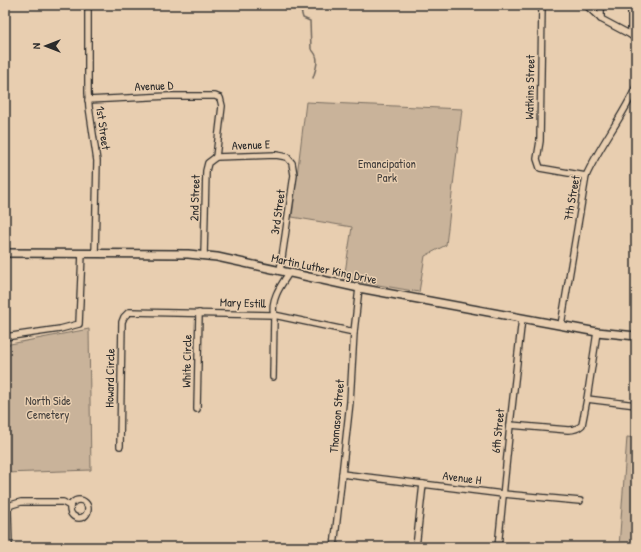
<svg xmlns="http://www.w3.org/2000/svg" width="641" height="552" font-family="'Patrick Hand',sans-serif">
<style>
.green{fill:#c9b39a;stroke:#7a6f62}
.lines{fill:none;stroke-linecap:round;stroke-linejoin:round}
.stream{stroke:#6f665b;stroke-width:1.5}
.minor-casing{stroke:#2b2b2b;stroke-width:8}
.tertiary-casing{stroke:#2b2b2b;stroke-width:10}
.minor{stroke:#e8ceb0;stroke-width:5.5}
.tertiary{stroke:#e8ceb0;stroke-width:7}
.labels{text-anchor:middle;stroke-width:3;stroke-linejoin:round;paint-order:stroke}
.street-label{font-size:12px;fill:#2b2b2b;stroke:#e8ceb0}
.park-label{font-size:12px;fill:#433f3c;stroke:#e8ceb0}
</style>
<rect width="100%" height="100%" fill="#e8ceb0"/>
<filter id="ink" filterUnits="userSpaceOnUse"><feTurbulence type="fractalNoise" baseFrequency=".025" numOctaves="2"/><feDisplacementMap in="SourceGraphic" scale="8" xChannelSelector="R" yChannelSelector="G"/><feConvolveMatrix kernelMatrix="1 2 1 2 8 2 1 2 1" color-interpolation-filters="sRGB"/></filter>
<g filter="url(#ink)">
<g class="green">
<path d="M306 102 462 109 446 245 425 256 419 292 344 279 352 227 292 217Z"/>
<path d="M89 329 91 470 5 473V345Z"/>
<path d="M627 437 636 438V547H619Z"/>
</g>
<g class="lines">
<path class="stream" d="M297 5 300 7 303 18 310 21 311 49C321 57 316 68 313 78"/>
<g class="minor-casing">
<g id="minor">
<path d="M88 5V93L89 107 97 161 95 254"/>
<path d="M542 5 540 141 537 159 540 168 586 176"/>
<path d="M586 5 601 19 631 35 636 40"/>
<path d="M601 19V5"/>
<path d="M631 35V5"/>
<path d="M88 100 169 96H215L220 98 222 106 216 157 208 163 206 171 204 255"/>
<path d="M216 157 276 155 287 157 292 163 294 175 280 271"/>
<path d="M561 325 586 176C600 145 622 118 636 87"/>
<path d="M5 337 60 329 79 324 82 253"/>
<path d="M273 377 274 315C270 300 281 285 289 273"/>
<path d="M587 399 636 405"/>
<path d="M197 409 199 313"/>
<path d="M510 425 568 430C574 430 578 429 582 425L587 399 597 332"/>
<path d="M120 446 122 322 124 317 129 312 274 315 354 332"/>
<path d="M342 474 503 494 580 501"/>
<circle cx="79" cy="509" r="9"/>
<path d="M9 547 8 509 11 505 21 502H63L70 506"/>
<path d="M334 547 350 402 354 332 359 288"/>
<path d="M416 547 423 484"/>
<path d="M498 547 510 425 522 318"/>
</g>
</g>
<g class="tertiary-casing">
<path id="tertiary" d="M5 253 188 254 217 257 359 288 597 332 636 336"/>
</g>
<use href="#minor" class="minor"/>
<use href="#tertiary" class="tertiary"/>
</g>
</g>
<g class="labels">
<g class="street-label">
<text transform="translate(154 86) rotate(-2)" y="4">Avenue D</text>
<text transform="translate(530 87) rotate(-89)" y="4">Watkins Street</text>
<text transform="translate(103 128) rotate(82)" y="4">1st Street</text>
<text transform="translate(251 145) rotate(-2)" y="4">Avenue E</text>
<text transform="translate(195 198) rotate(-88)" y="4">2nd Street</text>
<text transform="translate(572 198) rotate(-80)" y="4">7th Street</text>
<text transform="translate(278 212) rotate(-82)" y="4">3rd Street</text>
<text transform="translate(324 269) rotate(12)" y="4">Martin Luther King Drive</text>
<text transform="translate(243 303) rotate(2)" y="4">Mary Estill</text>
<text transform="translate(187 361) rotate(-89)" y="4">White Circle</text>
<text transform="translate(110 378) rotate(-89)" y="4">Howard Circle</text>
<text transform="translate(337 416) rotate(-85)" y="4">Thomason Street</text>
<text transform="translate(498 431) rotate(-84)" y="4">6th Street</text>
<text transform="translate(462 478) rotate(7)" y="4">Avenue H</text>
</g>
<g class="park-label">
<text x="387" y="168">Emancipation<tspan x="387" dy="14">Park</tspan></text>
<text x="48" y="405">North Side<tspan x="48" dy="14">Cemetery</tspan></text>
</g>
</g>
<rect width="641" height="552" fill="none" stroke="#e8ceb0" stroke-width="20"/>
<rect x="10" y="10" width="621" height="532" fill="none" stroke="#2b2b2b" stroke-width="1.5" filter="url(#ink)"/>
<g transform="translate(46 46) rotate(270)" stroke="#e8ceb0" stroke-width="3" paint-order="stroke">
<path d="M0-3L7 15L0 10L-7 15Z" fill="#2b2b2b"/>
<text y="-6" font-size="11" font-weight="bold" text-anchor="middle" fill="#2b2b2b">N</text>
</g>
</svg>
